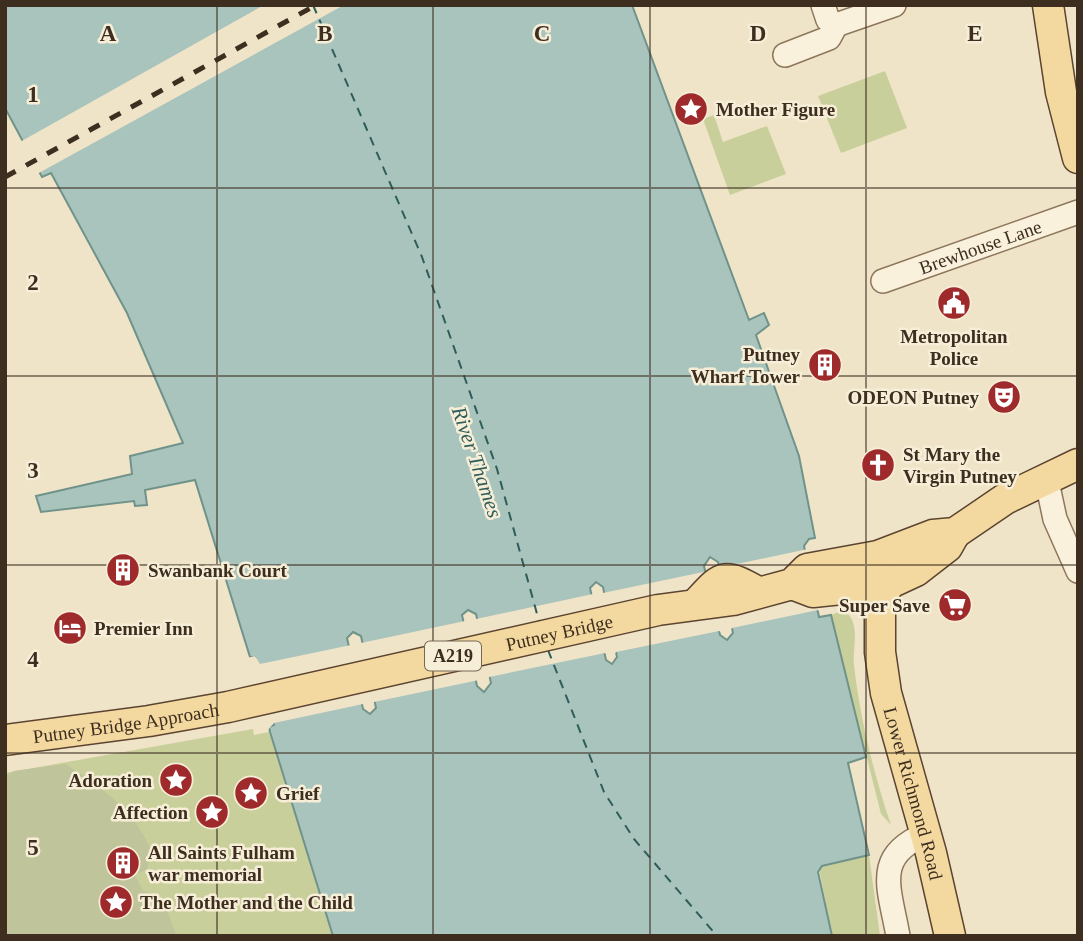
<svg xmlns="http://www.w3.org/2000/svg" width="1083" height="941" font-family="Georgia,serif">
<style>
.green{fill:#c9cf9b}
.cemetery{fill:#bfc49a}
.water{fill:#a9c4bc;stroke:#6f938a;stroke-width:2;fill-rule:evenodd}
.pier{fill:#f0e4c8}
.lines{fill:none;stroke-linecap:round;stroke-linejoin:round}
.ferry{stroke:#2f5d5a;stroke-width:2;stroke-dasharray:9 7;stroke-linecap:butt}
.minor-casing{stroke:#8d765c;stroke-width:26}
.major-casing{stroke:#5b4430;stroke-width:33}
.minor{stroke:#faf1dc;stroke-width:23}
.major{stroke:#f3d9a0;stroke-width:30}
.rail{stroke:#3d2e20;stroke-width:5;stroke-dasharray:12 12;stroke-linecap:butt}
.grid{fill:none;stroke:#3d2e20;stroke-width:2;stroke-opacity:0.55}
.labels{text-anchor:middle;stroke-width:5;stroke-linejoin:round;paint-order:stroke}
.shield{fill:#f7eed8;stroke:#756857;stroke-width:2}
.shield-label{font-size:18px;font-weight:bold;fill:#3d2e20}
.poi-label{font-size:19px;font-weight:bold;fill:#3d2e20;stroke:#f7eed8;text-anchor:start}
.street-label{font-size:19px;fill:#3d2e20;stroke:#f7eed8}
.water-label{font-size:21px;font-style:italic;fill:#2f5d5a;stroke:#f7eed8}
.grid-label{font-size:23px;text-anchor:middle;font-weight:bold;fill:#3d2e20;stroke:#f7eed8;stroke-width:5;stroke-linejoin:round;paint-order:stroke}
</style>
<rect width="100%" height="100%" fill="#f0e4c8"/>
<g class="green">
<path d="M885 71 907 128 841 153 818 96Z"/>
<path d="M714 115 723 142 767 126 786 174 730 195 703 119Z"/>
<path d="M843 610C862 621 852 647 854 665 860 718 874 775 891 825L881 814 831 615Z"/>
<path d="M253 729 254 735 269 732 333 936H5V773Z"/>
<path d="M869 855 880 936H832L819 868Z"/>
</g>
<path class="cemetery" d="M65 764C101 786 136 812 152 852L147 869 135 875 143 891C165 893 169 918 177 936H5V777L14 771Z"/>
<path class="water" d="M5 5H632L749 320 764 313 769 325 756 335 799 456 815 538 809 539 804 546 819 617 831 615 866 757 848 763 869 855 822 866 818 872 832 936H333L270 732 269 727 274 725 255 657H250L195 480 145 490 147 505 135 506 134 501 41 512 36 496 132 474 130 456 183 443 127 313 51 173 42 177 5 108ZM710 557 718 562 733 633 727 640 720 635 704 566ZM596 582 603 587 617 657 612 664 606 660 590 588ZM468 610 476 614 491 683 484 692 477 686 462 615ZM353 632 361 636 376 708 370 714 363 709 347 638Z"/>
<g class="pier">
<path d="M264 5H344L37 174 20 142Z"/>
<path d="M808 549 822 613 818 610 732 628 729 632 715 566 718 568Z"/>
<path d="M708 567 724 633 719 631 616 652 614 655 600 590 603 593 708 571Z"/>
<path d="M593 591H594L609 656 605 653 489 677 487 681 473 616 476 619 593 594Z"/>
<path d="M465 617H466L479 680 374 702 372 706 358 640 361 643 465 621Z"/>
<path d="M351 641 366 707 363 704 274 723 266 732 265 726 270 723 253 661 247 658 255 656 260 664 351 645Z"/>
</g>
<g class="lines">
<g class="ferry">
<path d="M313 5 422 257 497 469 539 621"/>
<path d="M548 650 604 792 634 839 717 936"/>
</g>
<g class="minor-casing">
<g id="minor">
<path d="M823 5 828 20 836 25"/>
<path d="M836 25 894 5"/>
<path d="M785 55 829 38 836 25"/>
<path id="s1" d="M883 281 1078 212"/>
<path d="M1046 477 1055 519 1078 571"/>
<path d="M898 936C890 889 872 856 926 834"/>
</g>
</g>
<g class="major-casing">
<g id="major">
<path d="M1048 5 1061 92 1078 158"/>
<path d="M792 584 813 592 888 584 916 571 947 547 955 533"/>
<path id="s2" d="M888 584 880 604V652L886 693 931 853 950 936"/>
<path d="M696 604C723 575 722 572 758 592"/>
<path id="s3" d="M5 740 149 721 228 707 658 610 733 600 792 584 807 569 878 556 933 535 955 533 1005 499 1078 464"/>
</g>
</g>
<use href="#minor" class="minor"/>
<use href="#major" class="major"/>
<path class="rail" d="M5 177 316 5"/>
</g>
<path class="grid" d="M217 5V936M433 5V936M650 5V936M866 5V936M5 188H1078M5 376H1078M5 565H1078M5 753H1078"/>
<defs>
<g id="sight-disc" transform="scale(1.75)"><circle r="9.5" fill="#9e2a2b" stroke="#f7eed8"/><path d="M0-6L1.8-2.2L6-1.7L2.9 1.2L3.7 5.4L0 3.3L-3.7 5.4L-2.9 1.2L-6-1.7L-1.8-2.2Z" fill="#fff"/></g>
<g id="civic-disc" transform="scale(1.75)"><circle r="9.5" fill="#9e2a2b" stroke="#f7eed8"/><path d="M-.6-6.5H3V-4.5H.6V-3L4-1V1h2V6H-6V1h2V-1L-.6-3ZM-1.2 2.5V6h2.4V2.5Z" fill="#fff"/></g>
<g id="building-disc" transform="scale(1.75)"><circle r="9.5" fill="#9e2a2b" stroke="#f7eed8"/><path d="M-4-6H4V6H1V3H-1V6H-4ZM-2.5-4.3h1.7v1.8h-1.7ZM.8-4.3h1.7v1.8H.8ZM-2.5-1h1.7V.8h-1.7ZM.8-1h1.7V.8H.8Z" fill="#fff"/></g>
<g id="theatre-disc" transform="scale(1.75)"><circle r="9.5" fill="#9e2a2b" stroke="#f7eed8"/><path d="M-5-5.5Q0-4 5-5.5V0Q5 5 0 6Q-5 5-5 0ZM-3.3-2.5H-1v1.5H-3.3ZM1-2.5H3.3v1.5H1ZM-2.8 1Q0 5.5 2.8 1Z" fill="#fff"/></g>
<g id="church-disc" transform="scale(1.75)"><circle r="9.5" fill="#9e2a2b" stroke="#f7eed8"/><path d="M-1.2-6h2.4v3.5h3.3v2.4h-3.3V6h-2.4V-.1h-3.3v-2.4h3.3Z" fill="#fff"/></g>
<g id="supermarket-disc" transform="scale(1.75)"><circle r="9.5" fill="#9e2a2b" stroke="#f7eed8"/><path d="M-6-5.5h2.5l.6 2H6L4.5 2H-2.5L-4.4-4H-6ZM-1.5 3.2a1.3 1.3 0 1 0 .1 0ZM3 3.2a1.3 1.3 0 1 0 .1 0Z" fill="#fff"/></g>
<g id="hotel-disc" transform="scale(1.75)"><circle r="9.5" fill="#9e2a2b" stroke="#f7eed8"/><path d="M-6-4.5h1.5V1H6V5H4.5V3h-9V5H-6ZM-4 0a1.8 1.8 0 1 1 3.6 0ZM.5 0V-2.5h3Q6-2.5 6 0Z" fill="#fff"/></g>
</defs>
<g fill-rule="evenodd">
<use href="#sight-disc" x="691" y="109"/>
<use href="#civic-disc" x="954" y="303"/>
<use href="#building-disc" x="825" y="365"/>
<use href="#theatre-disc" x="1004" y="397"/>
<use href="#church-disc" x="878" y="465"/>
<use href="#building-disc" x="123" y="570"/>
<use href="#supermarket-disc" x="955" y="605"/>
<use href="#hotel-disc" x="70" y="628"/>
<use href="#sight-disc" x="176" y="780"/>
<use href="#sight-disc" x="251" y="793"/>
<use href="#sight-disc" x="212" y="812"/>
<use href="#building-disc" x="123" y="863"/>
<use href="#sight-disc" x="116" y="902"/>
</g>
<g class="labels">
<rect class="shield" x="425" y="641.5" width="56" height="29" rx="5"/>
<g class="shield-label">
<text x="453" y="662">A219</text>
</g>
<g class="poi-label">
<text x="716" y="116">Mother Figure</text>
<text x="954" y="343" text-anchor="middle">Metropolitan<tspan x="954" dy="22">Police</tspan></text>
<text x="800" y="361" text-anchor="end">Putney<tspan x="800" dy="22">Wharf Tower</tspan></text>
<text x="979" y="404" text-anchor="end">ODEON Putney</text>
<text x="903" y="461">St Mary the<tspan x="903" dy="22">Virgin Putney</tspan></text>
<text x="148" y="577">Swanbank Court</text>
<text x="930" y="612" text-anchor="end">Super Save</text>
<text x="94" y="635">Premier Inn</text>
<text x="152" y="787" text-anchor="end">Adoration</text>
<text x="276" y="800">Grief</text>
<text x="188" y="819" text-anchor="end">Affection</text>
<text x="148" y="859">All Saints Fulham<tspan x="148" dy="22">war memorial</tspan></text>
<text x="140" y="909">The Mother and the Child</text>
</g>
<g class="street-label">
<text dy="7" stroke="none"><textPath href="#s1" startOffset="103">Brewhouse Lane</textPath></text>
<text dy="7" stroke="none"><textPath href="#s3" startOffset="565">Putney Bridge</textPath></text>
<text dy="7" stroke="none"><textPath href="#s3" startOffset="122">Putney Bridge Approach</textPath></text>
<text dy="7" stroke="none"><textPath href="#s2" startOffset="215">Lower Richmond Road</textPath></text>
</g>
<g class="water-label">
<text transform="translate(477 462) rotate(71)" y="7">River Thames</text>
</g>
</g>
<g class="grid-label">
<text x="108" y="41">A</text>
<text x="325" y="41">B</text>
<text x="542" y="41">C</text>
<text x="758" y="41">D</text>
<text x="975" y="41">E</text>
<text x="33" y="102">1</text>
<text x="33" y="290">2</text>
<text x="33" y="478">3</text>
<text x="33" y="667">4</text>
<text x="33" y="855">5</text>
</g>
<rect width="1083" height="941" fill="none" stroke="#3d2e20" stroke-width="14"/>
</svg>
